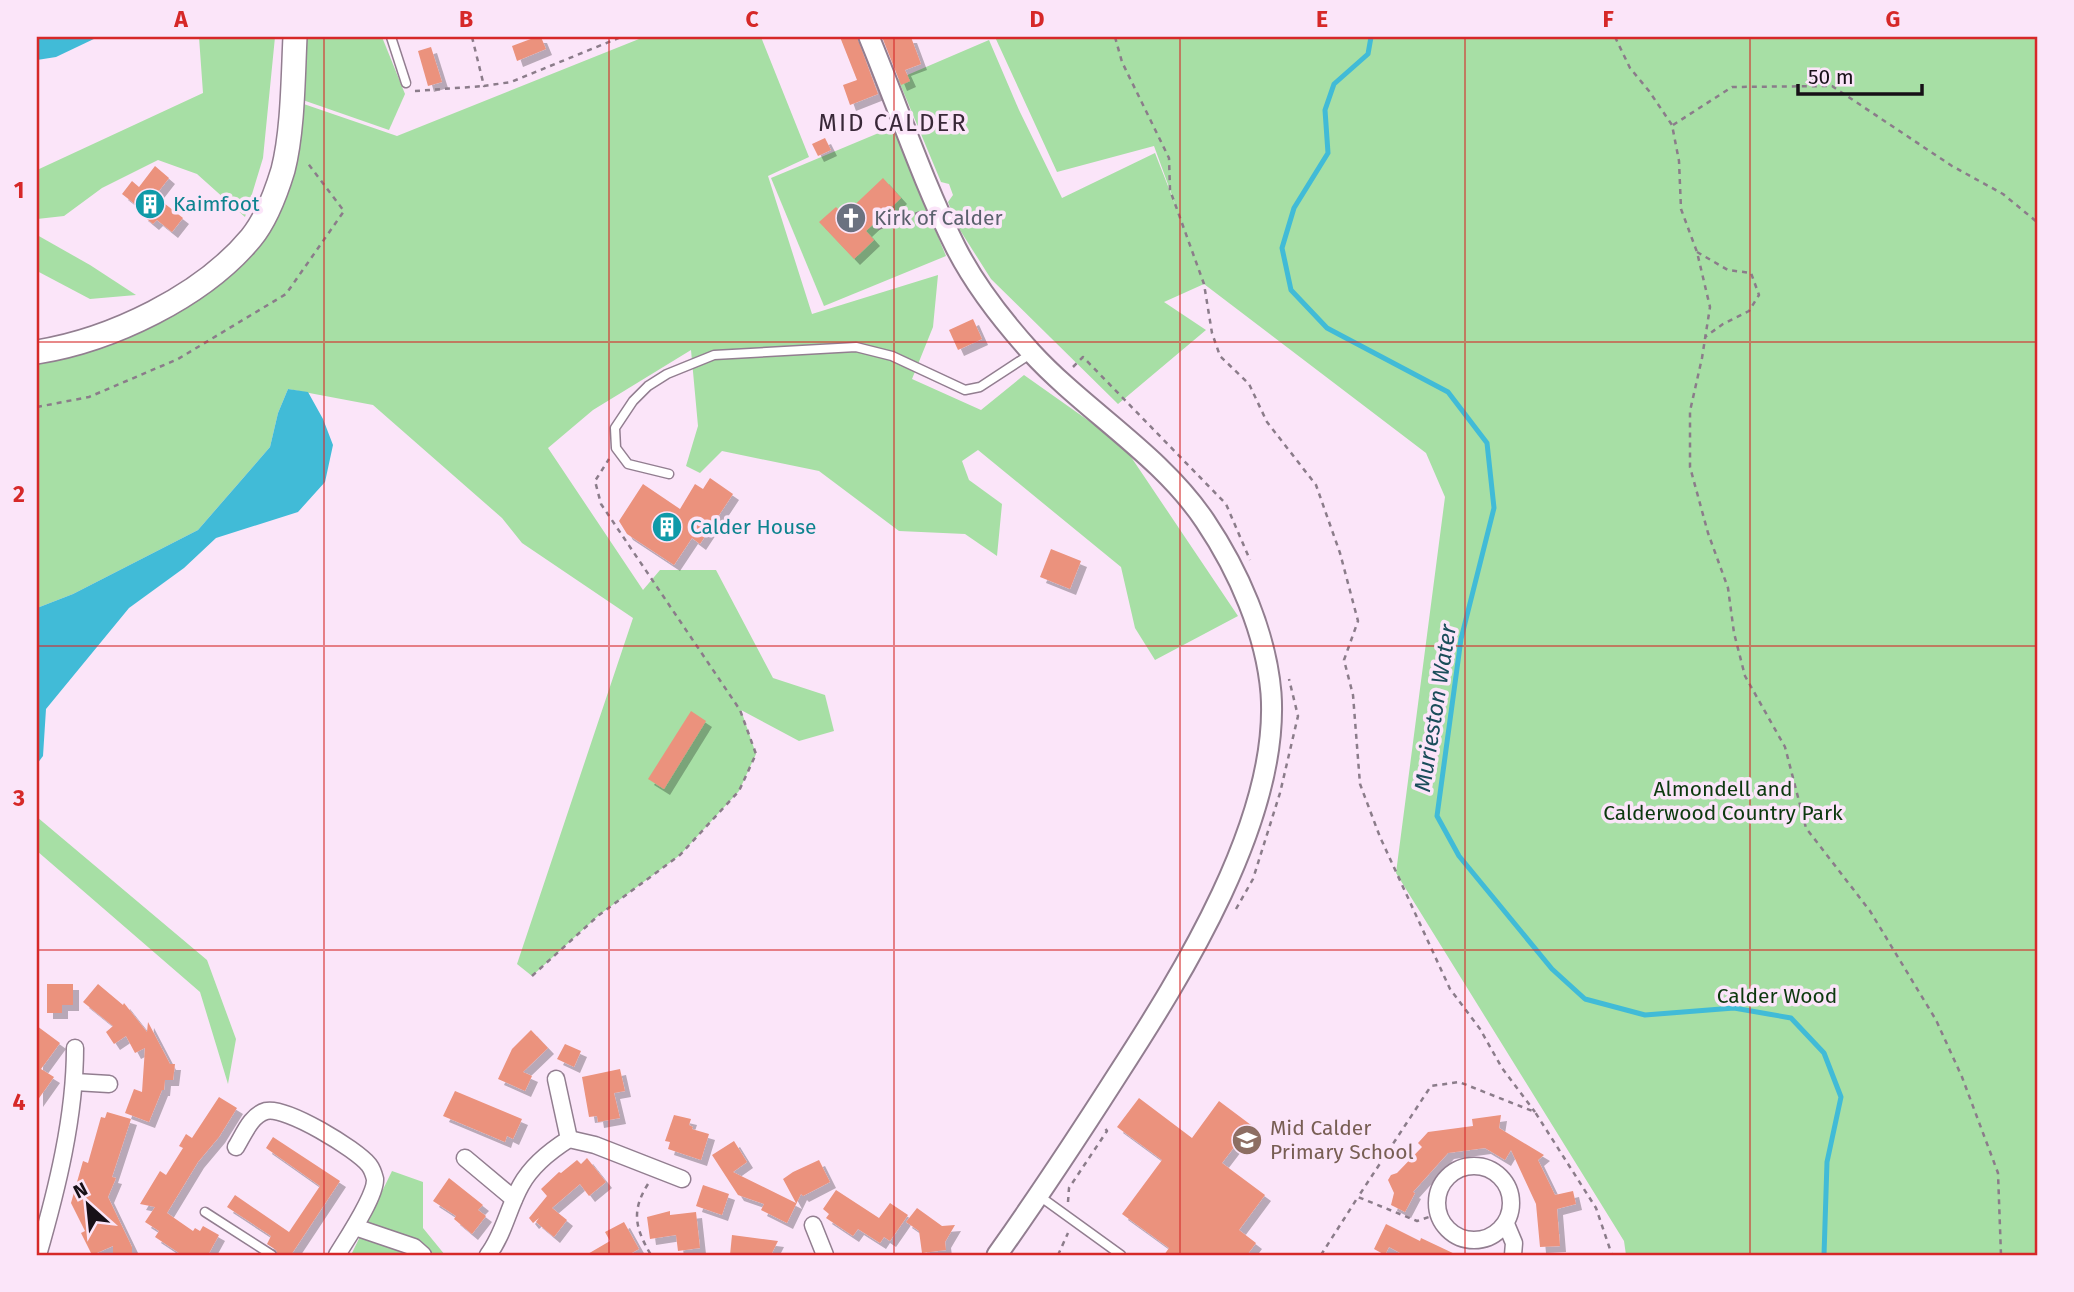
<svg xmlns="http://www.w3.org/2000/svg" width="2074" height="1292" font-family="'Fira Sans',sans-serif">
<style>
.green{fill:#a7dfa5}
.water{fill:#41bbd7}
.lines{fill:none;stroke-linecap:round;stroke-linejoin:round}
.stream{stroke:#41bbd7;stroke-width:5}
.building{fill:#eb927d;filter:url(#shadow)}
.service-casing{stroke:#927e90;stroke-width:11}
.minor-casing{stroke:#927e90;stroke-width:19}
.tertiary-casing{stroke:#927e90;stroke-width:23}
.secondary-casing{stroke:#927e90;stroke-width:26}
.path{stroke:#8b7c8a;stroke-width:2.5;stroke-dasharray:5 5;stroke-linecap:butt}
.service{stroke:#fff;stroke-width:8}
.minor{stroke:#fff;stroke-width:16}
.tertiary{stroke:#fff;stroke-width:19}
.secondary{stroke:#fff;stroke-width:23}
.grid{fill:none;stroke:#d62828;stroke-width:2;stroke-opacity:0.55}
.labels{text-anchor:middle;stroke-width:7;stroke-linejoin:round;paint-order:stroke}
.culture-label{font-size:21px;fill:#0d838f;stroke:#fbe5f9;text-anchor:start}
.worship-label{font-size:21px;fill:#5b616d;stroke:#fbe5f9;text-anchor:start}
.park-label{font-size:21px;fill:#0c390e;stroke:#fbe5f9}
.education-label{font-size:21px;fill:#785e54;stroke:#fbe5f9;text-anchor:start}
.water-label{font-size:23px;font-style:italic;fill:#1a4d5a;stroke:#fbe5f9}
.quarter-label{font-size:24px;letter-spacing:2px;fill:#392838;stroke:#fbe5f9}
.neatline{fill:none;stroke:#d62828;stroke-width:2.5}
.grid-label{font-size:23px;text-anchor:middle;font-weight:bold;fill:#d62828}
</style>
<defs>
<filter id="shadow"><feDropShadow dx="6" dy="6" stdDeviation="0" flood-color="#0004"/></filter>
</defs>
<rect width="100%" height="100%" fill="#fbe5f9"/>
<g class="green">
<path d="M199 37H275L263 158 245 217 197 174 158 160 102 188 64 216 37 219V170L203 93Z"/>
<path d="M306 37H382L405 94 389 130 297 98Z"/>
<path d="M644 37H761L809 157 768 176 812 314 938 275 933 327 912 379 981 410 1024 375 1123 445 1238 616 1155 660 1135 628 1121 567 978 450 962 461 969 480 1002 504 997 556 965 534 899 531 819 471 722 451 700 473 686 466 698 426 691 350 593 410 548 448 643 590 660 570H716L773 678 825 695 834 731 799 741 741 710 756 754 739 791 680 855 599 915 532 976 517 964 633 618 522 543 502 518 373 405 288 389 278 413 270 447 198 530 73 594 37 608V352L128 324 252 238 295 101 397 136Z"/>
<path d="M995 37H2037V1255H1626L1624 1241 1396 873 1445 497 1426 453 1204 284 1164 302 1206 330 1118 404 991 279 958 227 948 202 953 195 949 184 941 182 898 79 989 40 1019 110 1062 198 1155 153 1177 209 1154 146 1057 172Z"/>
<path d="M893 127 946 256 824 306 771 178Z"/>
<path d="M37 235 90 265 136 295 90 299 37 271Z"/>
<path d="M37 817 207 960 236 1039 228 1084 200 992 37 851Z"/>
<path d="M392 1171 423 1182V1228L445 1255H351Z"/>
</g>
<g class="water">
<path d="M37 37H98L56 57 37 60Z"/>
<path d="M288 389 308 392 323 419 333 445 325 482 298 512 216 538 184 568 129 608 46 709 43 756 37 764V608L73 594 198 530 270 447 278 413Z"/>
</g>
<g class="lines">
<path class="stream" d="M1371 37 1368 54 1334 84 1325 110 1328 153 1294 208 1282 248 1291 290 1327 328 1448 392 1487 443 1494 508 1461 639 1437 816 1459 856 1552 969 1585 999 1645 1015 1734 1008 1791 1018 1824 1053 1841 1097 1827 1162 1824 1255"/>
</g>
<g class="building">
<path d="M536 37H541L546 49 517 61 512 46Z"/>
<path d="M840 37H857L878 94 850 105 843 85 857 80Z"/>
<path d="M882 37H911L921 64 905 70 910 81 901 85Z"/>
<path d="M431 47 442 82 428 86 418 51Z"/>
<path d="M825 138 831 150 818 156 812 144Z"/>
<path d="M155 166 169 178 155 196 183 218 172 232 157 220 153 224 142 215 145 212 122 194 132 181 139 187Z"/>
<path d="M883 178 901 198 866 231 874 240 854 259 819 222 836 207 844 215Z"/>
<path d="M973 319 982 339 958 350 949 330Z"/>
<path d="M710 478 733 494 700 544 692 538 674 565 627 534 619 521 643 484 680 509 695 484 703 489Z"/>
<path d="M1051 549 1081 561 1070 589 1040 577Z"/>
<path d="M691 711 706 721 664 789 648 779Z"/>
<path d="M47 984H73V1005H62V1013H47Z"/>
<path d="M98 984 123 1005 124 1003 147 1032 148 1022 170 1064H175L173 1080H165L164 1090H162L149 1122 125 1113 134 1089 142 1092 145 1048 135 1053 126 1036 114 1044 106 1032 113 1026 83 1002Z"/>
<path d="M37 1026 60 1043 41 1069 54 1077 37 1101Z"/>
<path d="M531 1030 548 1048 523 1072 532 1076 525 1091 498 1079 512 1049Z"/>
<path d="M565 1044 581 1051 574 1067 557 1059Z"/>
<path d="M620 1069 625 1091 614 1093 620 1118 598 1122 597 1116 589 1117 582 1077Z"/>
<path d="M455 1091 522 1119 513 1139 507 1136 505 1142 443 1116Z"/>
<path d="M219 1097 237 1108 219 1137 198 1162 167 1213 193 1231 195 1228 200 1231 203 1226 219 1235 208 1255H182L155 1237 159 1231 145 1222 155 1207 140 1204 160 1171 166 1175 183 1148 179 1146 186 1134 192 1138Z"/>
<path d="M1139 1098 1192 1138 1219 1101 1251 1125 1222 1163 1265 1195 1239 1230 1256 1243 1247 1255H1164L1169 1248 1122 1214 1162 1160 1117 1127Z"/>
<path d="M107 1112 131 1119 112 1177 116 1178 108 1197 132 1247V1255H113V1246L92 1255 81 1233 85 1231 71 1203 83 1161 88 1163 101 1117 105 1118Z"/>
<path d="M674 1115 691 1119 689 1125 693 1127 692 1129 709 1134 701 1160 668 1149 670 1142 665 1141Z"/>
<path d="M1501 1115 1499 1128 1544 1155 1538 1160 1555 1195 1573 1191 1576 1204 1557 1209 1560 1246 1540 1247 1536 1204 1511 1150 1505 1160 1485 1148 1448 1153 1413 1192 1415 1193 1405 1212 1391 1205 1394 1193 1388 1180 1391 1175 1397 1173 1422 1147 1418 1143 1428 1132 1473 1126 1472 1119Z"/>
<path d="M273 1137 340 1181 291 1255H278L276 1250 267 1244 271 1236 227 1207 235 1195 289 1232 320 1186 266 1148Z"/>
<path d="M734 1141 747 1162 733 1172 796 1203 783 1179 793 1172 819 1160 830 1182 803 1196 801 1194 787 1223 761 1210 764 1204 738 1195 712 1155Z"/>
<path d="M587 1158 606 1182 589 1196 580 1184 552 1208 567 1220 554 1237 536 1222 539 1218 533 1223 529 1218 547 1196 541 1189 559 1172 561 1173 577 1160 581 1164Z"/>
<path d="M449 1178 483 1205 478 1210 486 1216 472 1234 454 1219 456 1216 433 1201Z"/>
<path d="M703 1185 729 1194 722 1215 696 1206Z"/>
<path d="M836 1190 879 1218 890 1203 908 1215 890 1241 884 1237 880 1243 858 1229 853 1236 826 1218 829 1214 823 1209Z"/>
<path d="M917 1208 942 1226 955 1225 945 1242 946 1250 922 1253 919 1231 906 1222Z"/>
<path d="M670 1211V1215L696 1212 700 1248 678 1251 676 1235 650 1239 647 1217Z"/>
<path d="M624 1222 639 1249 628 1255H586L610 1241 605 1232Z"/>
<path d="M1386 1224 1420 1241 1421 1238 1457 1255H1404L1389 1247 1385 1255 1374 1249Z"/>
<path d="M732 1235 778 1241 771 1255H730Z"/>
</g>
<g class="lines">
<g class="service-casing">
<g id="service">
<path d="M391 37 406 83"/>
<path d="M669 474 628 464 616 448 615 428 633 401 648 386 667 374 714 355 856 347 892 356 965 390 980 387 1032 353"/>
<path d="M1038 1195 1121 1255"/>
<path d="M205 1212 272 1255"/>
</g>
</g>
<g class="minor-casing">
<g id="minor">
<path d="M556 1079 569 1139"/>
<path d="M75 1082 109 1084"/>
<path d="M236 1147C244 1134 251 1115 266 1111 286 1106 356 1149 369 1165 372 1169 374 1175 375 1179 376 1196 346 1240 337 1255"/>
<path d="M465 1158 514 1199"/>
<circle cx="1474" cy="1203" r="37"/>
<path d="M1506 1224 1514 1243 1513 1255"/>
<path d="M813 1225 825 1255"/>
<path d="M355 1227 414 1247 423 1255"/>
<path d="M38 1255C57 1189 75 1117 75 1048"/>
<path d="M488 1255C504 1234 508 1208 521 1185 532 1165 550 1151 569 1139L595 1145 682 1179"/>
</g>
</g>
<g class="tertiary-casing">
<path id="tertiary" d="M869 37C898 107 922 180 956 248 975 285 1003 321 1031 352 1084 410 1161 455 1205 521 1238 570 1266 633 1271 693 1280 819 1182 975 1116 1077 1077 1138 1038 1197 997 1255"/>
</g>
<g class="secondary-casing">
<path id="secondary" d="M37 352C111 340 202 297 251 238 266 220 276 193 283 170 293 131 293 78 295 37"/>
</g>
<g class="path">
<path d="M472 37 484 86 511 82 621 37"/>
<path d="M1115 37 1122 62 1169 158 1170 190 1204 284 1212 333 1220 356 1249 384 1267 422 1316 485 1340 553 1358 621 1344 660 1353 695 1360 784 1380 837 1450 989 1480 1029 1502 1068 1535 1112"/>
<path d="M1615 37 1630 68 1649 91 1672 125 1679 161 1681 209 1697 252 1710 307 1702 358 1690 411V467L1708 533 1728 588 1734 633 1745 676 1785 747 1806 828 1870 911 1936 1020 1962 1077 1998 1173 2001 1255"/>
<path d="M415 91 484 86"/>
<path d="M1673 125 1732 87 1832 86 1952 166 2003 194 2037 222"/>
<path d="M878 229 920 212"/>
<path d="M1697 252 1728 270 1751 273 1759 295 1749 311 1723 324 1705 337"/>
<path d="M1073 367 1083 357 1226 504 1250 560"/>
<path d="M37 407 89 397 178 359 286 294 344 211 306 161"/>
<path d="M1236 909 1253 879 1280 793 1298 716 1289 679"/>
<path d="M532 976 599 915 680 855 739 791 756 754 740 710 601 504 595 481 609 459"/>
<path d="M648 1184C631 1211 635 1228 651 1255"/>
<path d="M1068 1202 1069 1188 1107 1131 1104 1127"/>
<path d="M1438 1214 1417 1221 1358 1197 1431 1086 1459 1082 1535 1112 1596 1208 1612 1255"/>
<path d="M1058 1255 1068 1233"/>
<path d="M1321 1255 1358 1197"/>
</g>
<use href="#service" class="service"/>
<use href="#minor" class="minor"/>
<use href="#tertiary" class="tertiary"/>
<use href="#secondary" class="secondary"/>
</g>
<path class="grid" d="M324 37V1255M609 37V1255M894 37V1255M1180 37V1255M1465 37V1255M1750 37V1255M37 342H2037M37 646H2037M37 950H2037"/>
<defs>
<g id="building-disc" transform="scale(1.575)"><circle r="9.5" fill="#0f9aa8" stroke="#fbe5f9"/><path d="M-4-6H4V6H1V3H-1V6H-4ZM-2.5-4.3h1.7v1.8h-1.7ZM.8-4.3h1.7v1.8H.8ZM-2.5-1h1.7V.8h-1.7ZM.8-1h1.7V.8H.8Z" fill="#fff"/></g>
<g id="church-disc" transform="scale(1.575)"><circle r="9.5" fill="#6b7280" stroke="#fbe5f9"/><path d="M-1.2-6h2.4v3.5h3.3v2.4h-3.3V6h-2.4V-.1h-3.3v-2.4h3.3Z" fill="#fff"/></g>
<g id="school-disc" transform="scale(1.575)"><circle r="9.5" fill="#8d6e63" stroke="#fbe5f9"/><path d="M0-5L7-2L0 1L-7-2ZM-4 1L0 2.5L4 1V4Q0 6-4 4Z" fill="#fff"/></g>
</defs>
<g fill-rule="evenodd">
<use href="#building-disc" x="150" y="204"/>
<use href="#church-disc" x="851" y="218"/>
<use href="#building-disc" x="667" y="527"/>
<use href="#school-disc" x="1247" y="1140"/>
</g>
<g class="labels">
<g class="culture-label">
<text x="173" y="211">Kaimfoot</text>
<text x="690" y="534">Calder House</text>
</g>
<g class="worship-label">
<text x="874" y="225">Kirk of Calder</text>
</g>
<g class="park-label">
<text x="1723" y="796">Almondell and<tspan x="1723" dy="24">Calderwood Country Park</tspan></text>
<text x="1777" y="1003">Calder Wood</text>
</g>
<g class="education-label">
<text x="1270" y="1135">Mid Calder<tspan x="1270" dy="24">Primary School</tspan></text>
</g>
<g class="water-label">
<text transform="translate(1435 708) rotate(-81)" y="8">Murieston Water</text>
</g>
<g class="quarter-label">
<text x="893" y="131">MID CALDER</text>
</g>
</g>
<rect width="2074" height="1292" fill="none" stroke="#fbe5f9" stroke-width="77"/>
<g transform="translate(88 1205) rotate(333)" stroke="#fbe5f9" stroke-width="5" paint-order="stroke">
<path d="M0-5L12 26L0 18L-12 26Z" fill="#171017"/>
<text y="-10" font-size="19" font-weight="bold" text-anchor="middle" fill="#171017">N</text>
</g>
<path d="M1798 84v10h124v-10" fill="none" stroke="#171017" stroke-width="3.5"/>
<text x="1808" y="84" font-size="21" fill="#171017" stroke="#fbe5f9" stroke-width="5" paint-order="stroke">50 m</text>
<rect x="38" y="38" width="1998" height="1216" class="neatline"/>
<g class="grid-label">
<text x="181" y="27">A</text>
<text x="466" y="27">B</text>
<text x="752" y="27">C</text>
<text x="1037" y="27">D</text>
<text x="1322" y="27">E</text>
<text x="1608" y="27">F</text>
<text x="1893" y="27">G</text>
<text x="19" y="198">1</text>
<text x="19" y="502">2</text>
<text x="19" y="806">3</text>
<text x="19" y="1110">4</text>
</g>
</svg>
